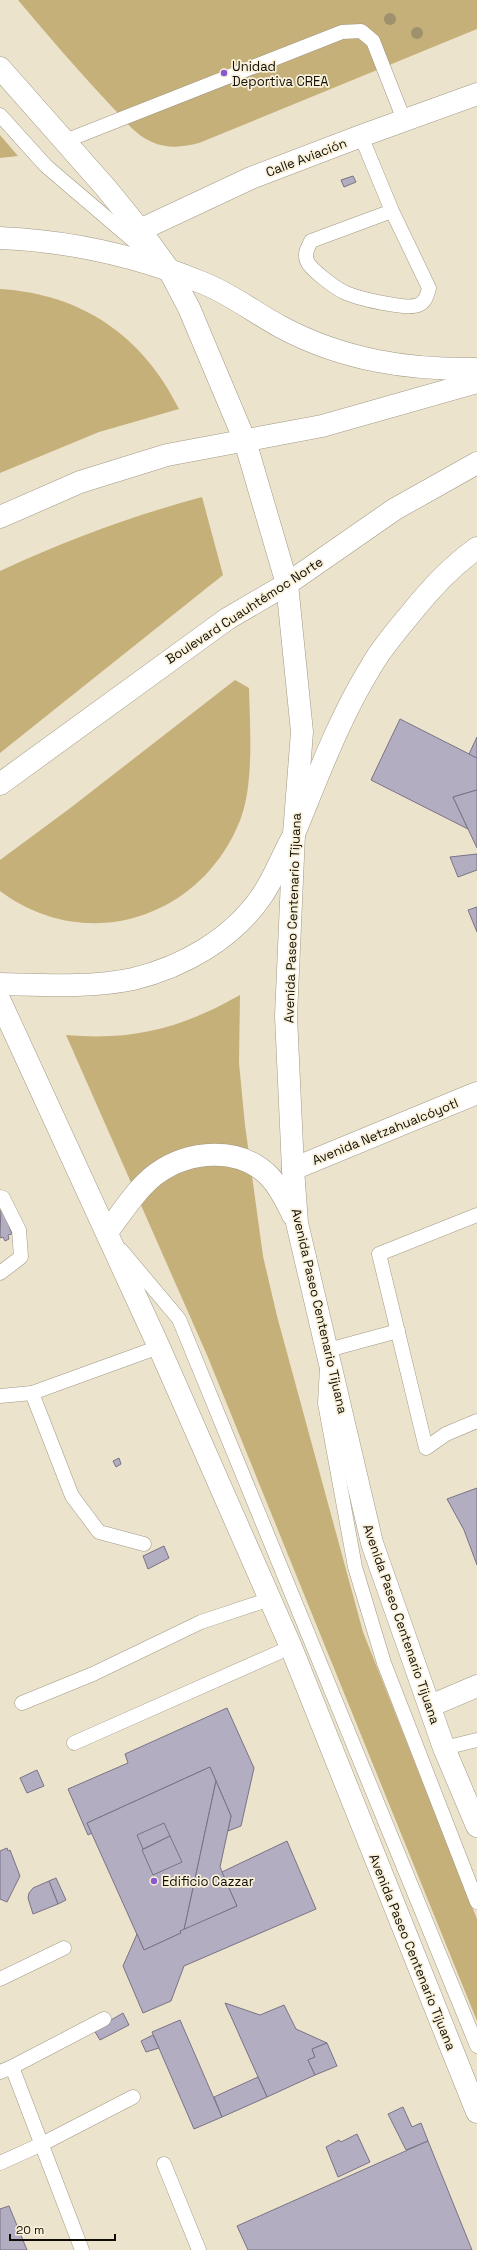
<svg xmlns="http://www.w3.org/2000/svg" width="477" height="2250" font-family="'Space Grotesk',sans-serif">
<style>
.green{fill:#c6b07a}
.building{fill:#b3adc2;stroke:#797386}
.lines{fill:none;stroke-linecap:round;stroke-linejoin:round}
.lane-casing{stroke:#a19984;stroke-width:15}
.street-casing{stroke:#a19984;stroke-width:23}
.secondary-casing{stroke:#a19984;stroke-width:23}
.primary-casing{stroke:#a19984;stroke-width:23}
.lane{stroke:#fff;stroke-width:14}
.street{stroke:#fff;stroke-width:22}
.secondary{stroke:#fff;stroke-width:22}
.primary{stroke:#fff;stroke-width:22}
.tree{fill:#9e916d}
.poi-dot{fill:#8a59d2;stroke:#f9f1da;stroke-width:1.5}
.labels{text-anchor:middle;stroke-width:3.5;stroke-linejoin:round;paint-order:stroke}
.poi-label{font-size:13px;fill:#100d06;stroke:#f9f1da;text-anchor:start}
.street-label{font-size:13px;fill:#100d06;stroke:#f9f1da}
</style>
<rect width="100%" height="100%" fill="#ece3cd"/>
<g class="green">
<path d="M18 0H477V29L199 143C184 147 167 149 152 142 135 135 125 120 113 108 80 73 49 37 18 0Z"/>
<path d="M0 135 18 156 0 158Z"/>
<path d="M0 289C82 294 143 336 179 409L99 432 0 473Z"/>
<path d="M202 497 223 575 0 753V571C66 540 132 516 202 497Z"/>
<path d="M235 680 249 688C250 726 254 782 241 818 203 918 87 956 0 891V860L69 809Z"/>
<path d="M240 995 239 1063 245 1125 263 1256 277 1316 363 1632 477 1919V2021L207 1355 66 1035C133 1041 182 1028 240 995Z"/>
</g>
<g class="building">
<path d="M353 176 356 182 344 187 341 180Z"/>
<path d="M400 719 477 758V790L453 797 468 829 371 780Z"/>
<path d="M477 737V758L469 754Z"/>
<path d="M477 790V848L453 797Z"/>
<path d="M477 854V870L458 877 450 857Z"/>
<path d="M477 907V932L468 910Z"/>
<path d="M1 1204 12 1234 8 1235 9 1239 5 1241 3 1237 0 1238Z"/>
<path d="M119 1458 121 1464 116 1467 113 1461Z"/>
<path d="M477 1488V1565L464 1530 447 1499Z"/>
<path d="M164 1546 169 1558 148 1569 143 1556Z"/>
<path d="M227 1708 254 1768 241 1826 228 1831 231 1816 210 1767 87 1823 92 1833 88 1835 68 1789 128 1763 125 1754Z"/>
<path d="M210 1767 216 1781 184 1930 180 1931 181 1933 144 1950 87 1823Z"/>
<path d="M37 1770 44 1786 27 1793 20 1778Z"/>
<path d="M216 1781 231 1816 220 1867 237 1906 184 1930Z"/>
<path d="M164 1823 170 1836 143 1849 137 1835Z"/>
<path d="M170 1836 182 1862 153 1875 142 1850Z"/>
<path d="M287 1841 316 1909 184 1966 171 2001 143 2013 123 1966 137 1934 144 1950 181 1933 180 1931 237 1906 222 1872Z"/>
<path d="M7 1848 8 1851 10 1850 20 1876 7 1902 0 1899V1851Z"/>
<path d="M56 1878 66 1900 58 1904 49 1881Z"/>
<path d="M49 1881 58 1904 33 1914 28 1898 29 1893 33 1888Z"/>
<path d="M225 2003 260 2015 284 2005 296 2029 327 2043 312 2049 315 2057 308 2060 315 2075 267 2097Z"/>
<path d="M123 2013 129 2025 100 2040 94 2030Z"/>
<path d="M180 2020 222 2117 194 2129 152 2032Z"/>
<path d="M153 2035 159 2048 146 2052 141 2041Z"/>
<path d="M327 2043 337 2066 315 2075 308 2060 315 2057 312 2049Z"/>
<path d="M258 2077 267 2097 222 2117 214 2097Z"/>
<path d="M403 2107 412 2127 421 2123 428 2141 406 2150 388 2114Z"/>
<path d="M357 2134 370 2162 338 2177 326 2147 339 2140 341 2142Z"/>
<path d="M428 2141 472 2250H248L237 2226Z"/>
<path d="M9 2206 27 2250H0V2209Z"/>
</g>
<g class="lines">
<g class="lane-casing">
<g id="lane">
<path d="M0 115 46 166 148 253"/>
<path d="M361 136 392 211 429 288C427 295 426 302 418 305 406 310 356 298 344 292 335 288 310 269 307 261 304 253 308 248 311 241L392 211"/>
<path d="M65 141 342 32 361 31 373 41 404 120"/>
<path d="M0 1197 3 1198 19 1230 21 1257 0 1273"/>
<path d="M477 1215 379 1254 426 1448 446 1434 477 1421"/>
<path d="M121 1250 179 1319 477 2046"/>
<path d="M398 1331 328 1350 325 1403 355 1567 384 1663 477 1902"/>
<path d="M32 1393 72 1496 99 1532 144 1544"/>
<path d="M0 1396 32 1393 159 1347"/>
<path d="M22 1703 93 1674 201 1622 270 1599"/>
<path d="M74 1743 291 1647"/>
<path d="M444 1748 477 1740"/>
<path d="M0 1979 64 1948"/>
<path d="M12 2067 104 2019"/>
<path d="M0 2072 12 2067 82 2250"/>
<path d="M0 2163 42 2144 133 2097"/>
<path d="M164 2164 199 2250"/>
</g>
</g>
<g class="street-casing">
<path id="street" d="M140 230 251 178 361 136 477 94"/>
</g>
<g class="secondary-casing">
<g id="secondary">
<path d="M0 68 106 188 140 230 169 270 189 308 245 441 287 584 302 732 294 834 286 1016 293 1169 297 1223 372 1543 444 1748 477 1826"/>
<path d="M0 984C44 985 90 988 133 979 183 967 232 939 261 897 273 880 281 859 291 840"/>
<path d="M0 1001 159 1347 291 1647 477 2112"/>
<path d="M293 1169 477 1093"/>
<path d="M107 1232C122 1213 136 1189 156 1174 189 1150 239 1146 269 1176 280 1187 286 1201 293 1215"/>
<path d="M430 1706 477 1686"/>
</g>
</g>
<g class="primary-casing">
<g id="primary">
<path d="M0 238C70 241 138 256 203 283 231 294 255 313 281 327 343 360 408 370 477 369"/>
<path d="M0 517 80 482 167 455 322 426 477 382"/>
<path d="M0 784 227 619 287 584 395 509 477 463"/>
<path d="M294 834C318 776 339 718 372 665 383 646 398 629 412 612 432 587 452 566 477 548"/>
</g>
</g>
<use href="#lane" class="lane"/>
<use href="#street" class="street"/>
<use href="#secondary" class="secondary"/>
<use href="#primary" class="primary"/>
</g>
<g class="tree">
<circle cx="390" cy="19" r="6"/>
<circle cx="417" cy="33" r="6"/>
</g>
<g class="poi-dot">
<circle cx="224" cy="73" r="4"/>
<circle cx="154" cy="1881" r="4"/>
</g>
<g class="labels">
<g class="poi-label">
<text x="232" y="71">Unidad<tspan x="232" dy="15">Deportiva CREA</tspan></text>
<text x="162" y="1886">Edificio Cazzar</text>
</g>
<g class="street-label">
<text transform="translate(306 157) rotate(-21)" y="5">Calle Aviación</text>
<text transform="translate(244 610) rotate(-33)" y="5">Boulevard Cuauhtémoc Norte</text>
<text transform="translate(292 918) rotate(-88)" y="5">Avenida Paseo Centenario Tijuana</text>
<text transform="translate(385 1131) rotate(-22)" y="5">Avenida Netzahualcóyotl</text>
<text transform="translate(320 1311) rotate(77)" y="5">Avenida Paseo Centenario Tijuana</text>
<text transform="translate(402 1624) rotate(71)" y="5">Avenida Paseo Centenario Tijuana</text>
<text transform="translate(413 1952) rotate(68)" y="5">Avenida Paseo Centenario Tijuana</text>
</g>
</g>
<path d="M10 2234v6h105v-6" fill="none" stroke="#100d06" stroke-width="2"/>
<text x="16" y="2234" font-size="12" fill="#100d06" stroke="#f9f1da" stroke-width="3" paint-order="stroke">20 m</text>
</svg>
